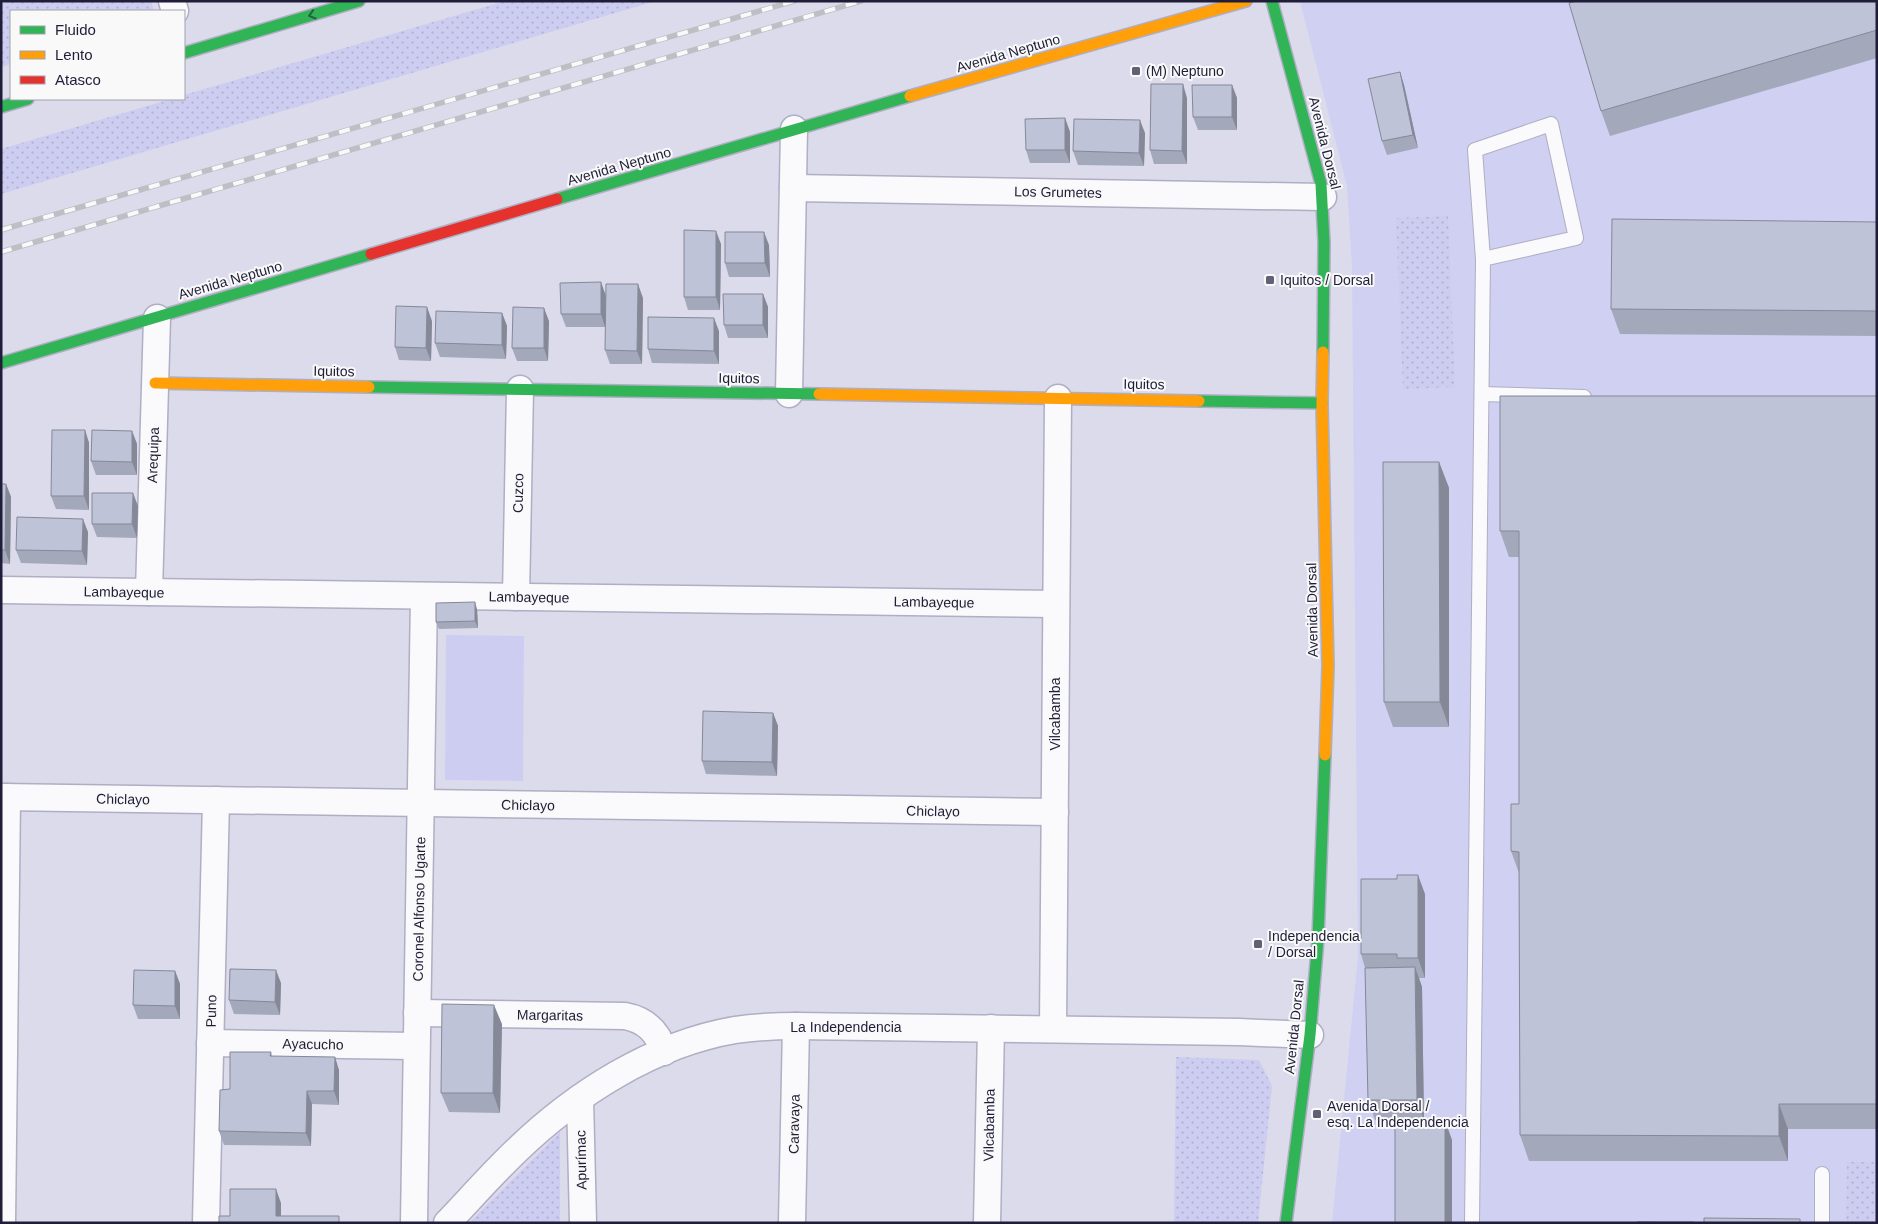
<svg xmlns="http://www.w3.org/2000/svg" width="1878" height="1224" font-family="Arial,sans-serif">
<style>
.built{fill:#cfd0f2}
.grass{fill:url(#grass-dots)}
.pitch{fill:#cdcdf1}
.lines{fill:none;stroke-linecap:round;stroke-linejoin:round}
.lane-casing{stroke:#afaec3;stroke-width:16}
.street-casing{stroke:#afaec3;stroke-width:29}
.fast-casing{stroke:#afaec3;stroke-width:14}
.slow-casing{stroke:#afaec3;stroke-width:14}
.jam-casing{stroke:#afaec3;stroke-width:14}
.lane{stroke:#fafafc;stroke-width:14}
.street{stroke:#fafafc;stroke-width:26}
.fast{stroke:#30b455;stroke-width:11}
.slow{stroke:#ff9f0a;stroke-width:11}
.jam{stroke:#e5322d;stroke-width:11}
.rail-casing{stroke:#bebec4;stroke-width:5.5}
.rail{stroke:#f9f9f9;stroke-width:4;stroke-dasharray:11;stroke-linecap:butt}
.wall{fill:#a3a8ba}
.shaded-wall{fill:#858897}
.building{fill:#bec3d8;stroke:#858897}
.oneway{stroke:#276145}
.poi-dot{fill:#616077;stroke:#f9f9f9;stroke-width:2}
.labels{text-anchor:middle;stroke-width:4;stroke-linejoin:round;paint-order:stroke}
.street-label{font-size:14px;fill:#1f1d38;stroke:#f9f9f9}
.poi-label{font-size:14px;fill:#1f1d38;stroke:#f9f9f9;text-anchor:start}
</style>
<defs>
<pattern id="grass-dots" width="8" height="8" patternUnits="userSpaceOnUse" patternTransform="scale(1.25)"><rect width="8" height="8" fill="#cdcdf1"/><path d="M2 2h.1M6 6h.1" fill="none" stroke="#b0b0cf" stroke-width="1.8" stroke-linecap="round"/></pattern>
</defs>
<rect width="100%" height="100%" fill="#dbdbec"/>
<path class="built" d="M1300 1H1877V1223H1332L1358 957 1352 266 1347 186Z"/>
<g class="grass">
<path d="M12 1H151L154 11H11V64L2 67 1 4Z"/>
<path d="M505 1H656L1 194V149L171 99H184V95Z"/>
<path d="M1448 216 1455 387 1403 389 1396 218Z"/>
<path d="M1176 1057 1259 1060 1272 1086 1258 1223H1174Z"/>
<path d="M560 1132V1223H469Z"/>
<path d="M1847 1162H1877V1223H1846Z"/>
</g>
<path class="pitch" d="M446 635 524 636 523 781 445 780Z"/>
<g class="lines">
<g class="lane-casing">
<g id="lane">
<path d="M1482 394 1584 397"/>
<path d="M1822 1174V1223"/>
<path d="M1472 1223 1483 259 1475 150 1551 124 1576 238 1483 259"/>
</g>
</g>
<g class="street-casing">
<g id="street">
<path d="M172 1 175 11"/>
<path d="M793 188 1323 197"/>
<path d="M789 394 794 129"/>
<path d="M1 590 1056 604"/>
<path d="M149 592 157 318"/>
<path d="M516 597 520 389"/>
<path d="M1 797 1055 812"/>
<path d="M417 1013 625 1016C646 1020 658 1032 664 1052"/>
<path d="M1053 1029 1058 398"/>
<path d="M210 1043 416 1046"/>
<path d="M580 1098 583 1223"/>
<path d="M2 1223 7 797"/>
<path d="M206 1223 216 800"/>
<path d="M414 1223 424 596"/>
<path d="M447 1223C470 1199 492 1174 516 1151 575 1094 653 1044 735 1030 755 1027 775 1026 796 1026L1239 1032 1310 1035"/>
<path d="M792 1223 796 1026"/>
<path d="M987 1223 991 1028"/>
</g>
</g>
<g class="fast-casing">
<g id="fast">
<path d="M1272 1 1321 184 1324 242 1323 352"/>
<path d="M184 53 359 1"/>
<path d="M1 107 28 99"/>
<path d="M557 199 910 96"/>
<path d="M1 363 371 254"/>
<path d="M369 387 819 394"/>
<path d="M1199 401 1322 403"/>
<path d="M1286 1223 1310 1035 1318 939 1325 755"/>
</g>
</g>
<g class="slow-casing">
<g id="slow">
<path d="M910 96 1246 1"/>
<path d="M1323 352 1322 403 1328 666 1325 755"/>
<path d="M155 383 369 387"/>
<path d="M819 394 1199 401"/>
</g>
</g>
<g class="jam-casing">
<path id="jam" d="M371 254 557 199"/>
</g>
<use href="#lane" class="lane"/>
<use href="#street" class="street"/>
<use href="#fast" class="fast"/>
<use href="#slow" class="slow"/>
<use href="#jam" class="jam"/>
<g class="rail-casing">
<g id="rail">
<path d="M1 230 794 1"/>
<path d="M1 252 861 1"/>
</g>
</g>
<use href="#rail" class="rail"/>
</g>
<g class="wall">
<path d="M1877 1V58L1610 136 1601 111Z"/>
<path d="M1400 72 1404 85 1418 148 1387 155 1382 141Z"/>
<path d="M1232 85 1237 98V130H1198L1193 117Z"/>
<path d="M1187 98V164H1154L1150 150Z"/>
<path d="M1065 118 1070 132V163H1030L1026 150Z"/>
<path d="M1145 133 1144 166 1078 165 1073 151Z"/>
<path d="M1877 222V336L1620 334 1611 309Z"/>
<path d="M721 244 720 310H688L684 297Z"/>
<path d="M769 245 770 277H729L725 263Z"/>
<path d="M763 294 768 307V338H728L724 325Z"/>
<path d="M606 296 605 327H566L561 314Z"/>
<path d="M643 298 642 364H610L605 350Z"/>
<path d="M502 313 507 326 506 359 440 357 435 343Z"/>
<path d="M432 321 431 361 399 360 395 347Z"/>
<path d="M549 321 548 361H517L512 348Z"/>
<path d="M719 331V364L652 363 648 349Z"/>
<path d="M1877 396V1129H1788V1161H1529L1520 1135 1519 873 1511 851 1519 804V557H1509L1500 531Z"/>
<path d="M85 430 89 443V510L56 509 51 496Z"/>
<path d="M132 431 137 444V475H96L91 461Z"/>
<path d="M1439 462 1449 488V727H1393L1384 702Z"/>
<path d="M1 484H6L11 497 10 564 1 563Z"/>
<path d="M138 506 137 538 97 537 92 524Z"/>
<path d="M88 532 87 565 21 563 16 550Z"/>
<path d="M477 609 478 628 439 629 436 622Z"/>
<path d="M773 713 778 726 777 776 706 774 702 761Z"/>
<path d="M1425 894V978H1419L1422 987 1424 1120H1375L1368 1100 1365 968 1361 954Z"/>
<path d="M175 971 180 984V1019H138L133 1005Z"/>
<path d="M281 983 280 1015 234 1014 229 1000Z"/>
<path d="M502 1024 500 1113 449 1112 441 1093Z"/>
<path d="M271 1052 272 1056 339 1070V1105L312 1104 311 1146 224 1145 219 1131 230 1089Z"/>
</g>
<g class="shaded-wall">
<path d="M1400 72 1404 85 1418 148 1413 135Z"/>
<path d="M1183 84 1187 98V164L1182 151Z"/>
<path d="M1232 85 1237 98V130L1232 117Z"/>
<path d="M1065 118 1070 132V163L1065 150Z"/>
<path d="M1140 120 1145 133 1144 166 1139 153Z"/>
<path d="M716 231 721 244 720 310 716 297Z"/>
<path d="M764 232 769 245 770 277 765 263Z"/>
<path d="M601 282 606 296 605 327 601 314Z"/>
<path d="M638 284 643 298 642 364 637 351Z"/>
<path d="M763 294 768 307V338L763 325Z"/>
<path d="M427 307 432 321 431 361 426 348Z"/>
<path d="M544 308 549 321 548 361 544 348Z"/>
<path d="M502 313 507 326 506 359 502 345Z"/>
<path d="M714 318 719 331V364L714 351Z"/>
<path d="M85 430 89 443V510L84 496Z"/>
<path d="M132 431 137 444V475L132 462Z"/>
<path d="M1439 462 1449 488V727L1440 702Z"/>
<path d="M6 484 11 497 10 564 5 550Z"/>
<path d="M133 493 138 506 137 538 132 524Z"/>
<path d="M83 519 88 532 87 565 82 551Z"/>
<path d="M475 602 477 609 478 628 475 621Z"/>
<path d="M773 713 778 726 777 776 772 762Z"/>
<path d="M1418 875 1425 894V978L1418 958Z"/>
<path d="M1415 967 1422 987 1424 1120 1417 1100Z"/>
<path d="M276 970 281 983 280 1015 275 1002Z"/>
<path d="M175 971 180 984V1019L175 1006Z"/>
<path d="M494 1005 502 1024 500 1113 493 1093Z"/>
<path d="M335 1057 339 1070V1105L334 1091Z"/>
<path d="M307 1091 312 1104 311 1146 306 1133Z"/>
<path d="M1779 1104 1788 1129V1161L1779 1136Z"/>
<path d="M1445 1120 1452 1140V1223H1445Z"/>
<path d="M276 1189 281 1203V1223L276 1216Z"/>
</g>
<g class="building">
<path d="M1576 1H1877V30L1601 111 1569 3Z"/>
<path d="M1400 72 1413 135 1382 141 1368 79Z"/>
<path d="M1151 84H1183L1182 151 1150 150Z"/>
<path d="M1192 85H1232V117H1193Z"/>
<path d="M1065 118V150H1026L1025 119Z"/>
<path d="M1074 119 1140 120 1139 153 1073 151Z"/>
<path d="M1612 219 1877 222V311L1611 309Z"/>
<path d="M684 230 716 231V297H684Z"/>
<path d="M725 232H764L765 263H725Z"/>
<path d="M601 282V314H561L560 283Z"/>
<path d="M606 284H638L637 351 605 350Z"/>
<path d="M723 294H763V325H724Z"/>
<path d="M396 306 427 307 426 348 395 347Z"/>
<path d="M513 307 544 308V348H512Z"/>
<path d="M436 311 502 313V345L435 343Z"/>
<path d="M648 317 714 318V351L648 349Z"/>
<path d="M1500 396H1877V1104H1779V1136L1520 1135 1519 852 1511 851V804H1519V531H1500Z"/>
<path d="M52 430H85L84 496H51Z"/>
<path d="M92 430 132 431V462L91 461Z"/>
<path d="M1383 462H1439L1440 702H1384Z"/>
<path d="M1 484H6L5 550H1Z"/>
<path d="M92 493H133L132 524H92Z"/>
<path d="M17 517 83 519 82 551 16 550Z"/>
<path d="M475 602V621L436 622V603Z"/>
<path d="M703 711 773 713 772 762 702 761Z"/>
<path d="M1397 875H1418V958H1397V954H1361V879H1397Z"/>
<path d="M1415 967 1417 1100H1368L1365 968Z"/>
<path d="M230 969 276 970 275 1002 229 1000Z"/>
<path d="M134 970 175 971V1006L133 1005Z"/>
<path d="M442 1004 494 1005 493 1093H441Z"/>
<path d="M230 1052H271L270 1056 335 1057 334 1091H307L306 1133 219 1131 220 1090 230 1089Z"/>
<rect x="1395" y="1120" width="50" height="103"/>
<path d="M230 1189H276V1216H339V1223H219V1216H230Z"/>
<path d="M1704 1218 1800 1219V1223H1704Z"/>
<path d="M1637 1222H1694V1223Z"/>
</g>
<defs><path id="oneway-chevron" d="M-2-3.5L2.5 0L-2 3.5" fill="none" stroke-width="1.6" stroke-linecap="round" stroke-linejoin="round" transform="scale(1.25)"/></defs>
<use class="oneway" href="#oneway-chevron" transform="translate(312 15) rotate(164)"/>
<g class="poi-dot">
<rect x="1131" y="66" width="10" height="10" rx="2.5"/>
<rect x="1265" y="275" width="10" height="10" rx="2.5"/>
<rect x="1253" y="939" width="10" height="10" rx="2.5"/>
<rect x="1312" y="1109" width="10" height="10" rx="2.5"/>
</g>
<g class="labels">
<g class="street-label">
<text transform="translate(1008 53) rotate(-16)" y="5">Avenida Neptuno</text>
<text transform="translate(1325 143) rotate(76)" y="5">Avenida Dorsal</text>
<text transform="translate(619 166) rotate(-16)" y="5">Avenida Neptuno</text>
<text transform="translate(1058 192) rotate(1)" y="5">Los Grumetes</text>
<text transform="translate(230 280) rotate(-16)" y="5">Avenida Neptuno</text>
<text transform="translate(334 371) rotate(1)" y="5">Iquitos</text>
<text transform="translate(739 378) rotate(1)" y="5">Iquitos</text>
<text transform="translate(1144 384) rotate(1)" y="5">Iquitos</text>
<text transform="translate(153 455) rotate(-88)" y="5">Arequipa</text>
<text transform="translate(518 493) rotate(-89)" y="5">Cuzco</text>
<text transform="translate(124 592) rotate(1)" y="5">Lambayeque</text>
<text transform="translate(529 597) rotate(1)" y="5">Lambayeque</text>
<text transform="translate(934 602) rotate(1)" y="5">Lambayeque</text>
<text transform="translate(1312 610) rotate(-91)" y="5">Avenida Dorsal</text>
<text transform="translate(1055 714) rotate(-90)" y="5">Vilcabamba</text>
<text transform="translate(123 799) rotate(1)" y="5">Chiclayo</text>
<text transform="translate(528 805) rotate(1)" y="5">Chiclayo</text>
<text transform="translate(933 811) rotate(1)" y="5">Chiclayo</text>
<text transform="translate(419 909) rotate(-89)" y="5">Coronel Alfonso Ugarte</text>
<text transform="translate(211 1011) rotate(-89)" y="5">Puno</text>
<text transform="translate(550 1015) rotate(1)" y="5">Margaritas</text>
<text x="846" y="1032">La Independencia</text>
<text transform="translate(1294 1027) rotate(-84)" y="5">Avenida Dorsal</text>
<text transform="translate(313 1044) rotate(1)" y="5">Ayacucho</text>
<text transform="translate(794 1124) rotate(-89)" y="5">Caravaya</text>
<text transform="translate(989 1125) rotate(-89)" y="5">Vilcabamba</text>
<text transform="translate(581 1160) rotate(-91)" y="5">Apurímac</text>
</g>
<g class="poi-label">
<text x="1146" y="76">(M) Neptuno</text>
<text x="1280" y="285">Iquitos / Dorsal</text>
<text x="1268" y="941">Independencia<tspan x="1268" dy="16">/ Dorsal</tspan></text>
<text x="1327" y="1111">Avenida Dorsal /<tspan x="1327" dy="16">esq. La Independencia</tspan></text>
</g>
</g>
<rect width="1878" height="1224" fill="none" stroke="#1f1d38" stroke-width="5"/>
<rect x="10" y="10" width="175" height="90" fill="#f9f9f9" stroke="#a2a1ac"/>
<rect x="20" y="26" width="25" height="8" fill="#30b455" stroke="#a2a1ac"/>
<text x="55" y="35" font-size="15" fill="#1f1d38">Fluido</text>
<rect x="20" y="51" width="25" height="8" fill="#ff9f0a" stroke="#a2a1ac"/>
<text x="55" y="60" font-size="15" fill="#1f1d38">Lento</text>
<rect x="20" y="76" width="25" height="8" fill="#e5322d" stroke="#a2a1ac"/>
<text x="55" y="85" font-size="15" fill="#1f1d38">Atasco</text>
</svg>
